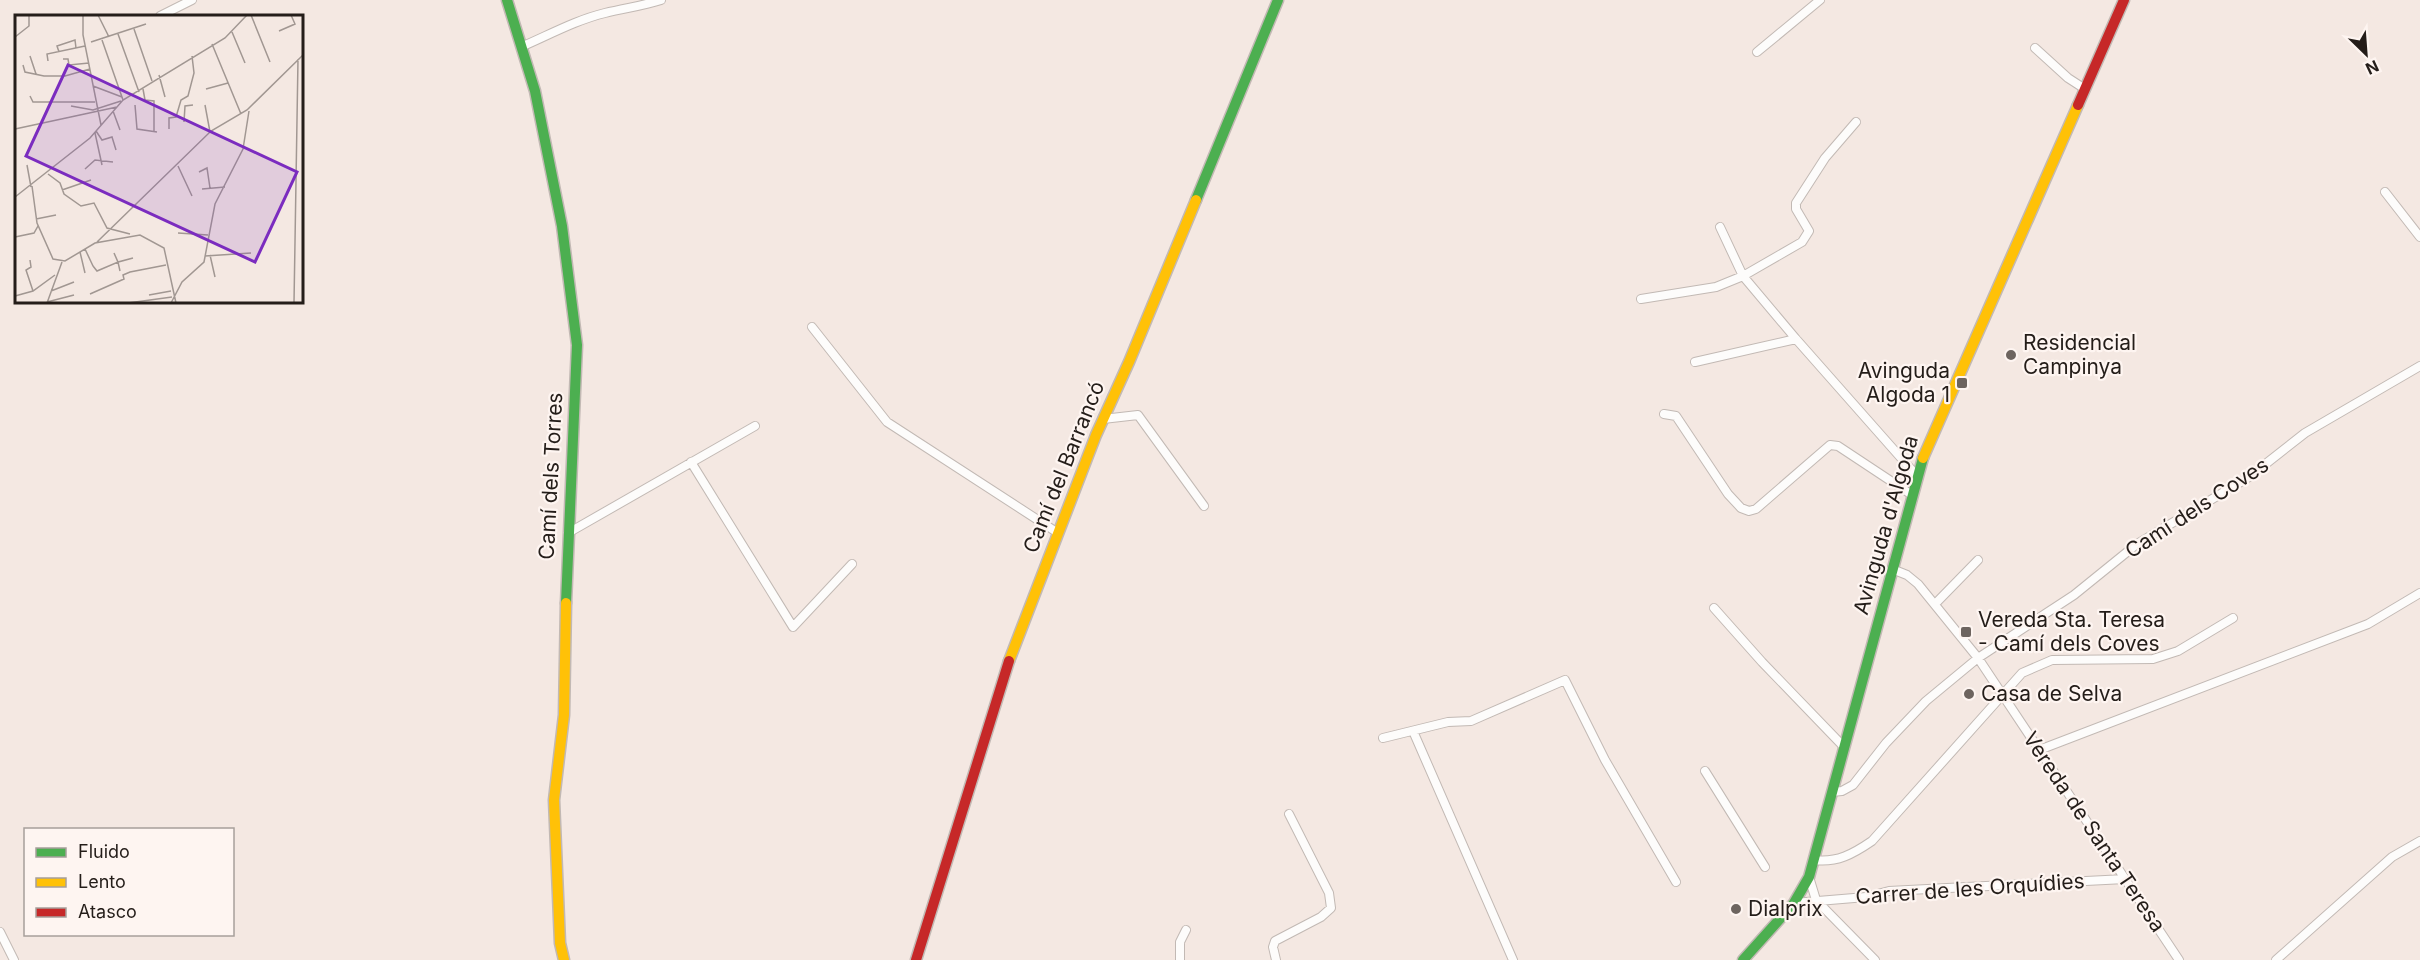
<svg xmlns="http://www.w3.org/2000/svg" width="2420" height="960" font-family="Inter,sans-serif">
<rect width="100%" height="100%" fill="#f4e8e2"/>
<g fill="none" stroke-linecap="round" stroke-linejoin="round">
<defs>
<path id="street" d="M160 16 192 0
M521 47C549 35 576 20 605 13 624 8 643 6 661 0
M2035 48 2068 78 2085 89
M1757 52 1820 0
M2385 192 2420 237
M1720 227 1743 276 1796 339 1917 476
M1641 299 1716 287 1743 276 1802 242 1809 231 1796 209V203L1825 158 1856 122
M812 327 887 422 1058 533
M1695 362 1796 339
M1664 414 1676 416 1728 494 1741 508 1749 511 1756 509 1830 445 1838 446 1912 495
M1103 419 1138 415 1204 506
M691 462 793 627 852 564
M568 533 755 426
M1892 569 1907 575 1918 584 1978 658 2179 960
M1935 604 1978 560
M1714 608 1762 662 1844 747
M1413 731 1513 960
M1383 738 1448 722 1471 721 1565 680 1605 760 1676 882
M2039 750 2368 624 2420 593
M1705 771 1765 867
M1832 792 1842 791 1853 785 1886 743 1926 701 1978 658 2074 595 2137 544 2249 477 2305 433 2420 366
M1814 860C1837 863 1853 854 1872 841L2022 673 2052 660 2153 659 2178 651 2233 618
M1809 877 1816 900 1875 960
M1794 903 1866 897 1889 891 2125 879
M0 932 14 960
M1180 960V942L1186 930
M1276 960 1273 947 1275 941 1321 917 1331 908 1329 893 1289 814
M2276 960 2392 857 2420 841"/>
<path id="fast" d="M507 0 535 91 562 226 577 345 566 603
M1196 200 1278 0
M1743 960 1794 903 1809 877 1923 458"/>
<path id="slow" d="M1923 458 2078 105
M1009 661 1096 435 1129 362 1196 200
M564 960 560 943 554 800 564 715 566 603"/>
<path id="jam" d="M2078 105 2124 0
M916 960 1009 661"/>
</defs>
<!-- street casing -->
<use href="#street" stroke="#c2b9b4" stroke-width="10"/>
<!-- fast casing -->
<use href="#fast" stroke="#c2b9b4" stroke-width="13"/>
<!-- slow casing -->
<use href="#slow" stroke="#c2b9b4" stroke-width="13"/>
<!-- jam casing -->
<use href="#jam" stroke="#c2b9b4" stroke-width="13"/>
<!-- street -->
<use href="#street" stroke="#fdfcfb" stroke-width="8"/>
<!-- fast -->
<use href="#fast" stroke="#4caf50" stroke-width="10"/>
<!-- slow -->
<use href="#slow" stroke="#ffc107" stroke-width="10"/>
<!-- jam -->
<use href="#jam" stroke="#c62828" stroke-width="10"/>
</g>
<!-- markers -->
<g fill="#6d645f" stroke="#fef5f1" stroke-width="2">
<circle cx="2011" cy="355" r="6"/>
<rect x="1956" y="377" width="12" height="12" rx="3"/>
<rect x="1960" y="626" width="12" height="12" rx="3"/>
<circle cx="1969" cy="694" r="6"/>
<circle cx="1736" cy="909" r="6"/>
</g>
<g text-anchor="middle" stroke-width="4.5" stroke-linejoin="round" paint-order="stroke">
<!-- poi labels -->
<g font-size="21" fill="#241d19" stroke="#fef5f1" text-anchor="start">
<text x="2023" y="350">Residencial<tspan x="2023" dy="24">Campinya</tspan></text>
<text x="1950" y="378" text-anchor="end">Avinguda<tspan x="1950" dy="24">Algoda 1</tspan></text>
<text x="1978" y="627">Vereda Sta. Teresa<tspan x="1978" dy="24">- Camí dels Coves</tspan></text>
<text x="1981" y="701">Casa de Selva</text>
<text x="1748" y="916">Dialprix</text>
</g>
<!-- street labels -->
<g font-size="21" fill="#241d19" stroke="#fef5f1">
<text transform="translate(1064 467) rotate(-68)" y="7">Camí del Barrancó</text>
<text transform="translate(551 476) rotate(-87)" y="7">Camí dels Torres</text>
<text transform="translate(2197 508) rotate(-33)" y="7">Camí dels Coves</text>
<text transform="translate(1886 525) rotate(-74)" y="7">Avinguda d'Algoda</text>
<text transform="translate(2094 832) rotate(56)" y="7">Vereda de Santa Teresa</text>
<text transform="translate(1970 889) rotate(-4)" y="7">Carrer de les Orquídies</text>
</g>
</g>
<!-- overview -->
<g transform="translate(15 15)">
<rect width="288" height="288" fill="#f4e8e2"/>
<path fill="none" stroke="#a19792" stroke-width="1.5" d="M68 0V20L86 110M83 0 94 22M236 0 255 47M119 14 137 66M264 16 280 9 276 0M217 17 230 48M103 19 124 77M0 22 14 11V0M87 25 108 85M76 27 131 9M197 29 226 99M44 37 42 31 60 25 61 33M15 41 21 59M48 44H53L54 50 74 48M33 46 32 39 70 31M8 50 10 57 29 61H50L75 54M144 60 150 82M78 71 107 82M128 74 130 85 139 86V116M191 74 213 68M15 81 18 87H80M120 90 122 114 142 117M190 90 195 117M56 91 78 95 106 86M98 96 105 115M169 107 170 91 178 90M0 114 102 92M154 114V103L161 102 166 85 173 81 179 58 177 41M81 116 87 125 97 122 101 135M80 118 87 150M12 150 16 172M163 151 177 181M70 154 80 145 98 147M184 157 192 153 195 173M33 159 45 168 49 179 66 191 79 188 92 213 115 219M17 171 22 208 38 244 50 246 80 228 125 220 149 233 161 288M187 174 210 172M47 175 76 165M0 182 75 123 108 85 210 23 232 0M21 204 41 200M163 218 193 220M0 222 19 218 23 211M82 227 196 116 232 95 288 40M70 234 78 251M65 237 70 258M99 238 103 247 118 243M195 240 200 262M190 241 236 238M15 245 16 252 11 255 18 276M78 251 82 256 103 247 105 256M36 276 59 267M75 279 109 264 108 260 115 257 151 250M134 280 156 276M0 281 18 276 40 260M32 287 59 280M32 288 47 247M113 288 157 282M156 288 167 267 189 247 200 189 228 134 234 96M279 288 283 44"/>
<path fill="#7b2cbf" fill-opacity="0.15" stroke="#7b2cbf" stroke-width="3" d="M53 50 282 157 240 247 11 141Z"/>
<rect width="288" height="288" fill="none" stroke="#241d19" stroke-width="3"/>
</g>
<!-- legend -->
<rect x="24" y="828" width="210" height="108" fill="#fef5f1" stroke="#a79f9b" stroke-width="1.5"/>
<rect x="36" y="848" width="30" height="9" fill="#4caf50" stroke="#a79f9b" stroke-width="1.5"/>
<text x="78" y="858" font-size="18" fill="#241d19">Fluido</text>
<rect x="36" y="878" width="30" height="9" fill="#ffc107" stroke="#a79f9b" stroke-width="1.5"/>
<text x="78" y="888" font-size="18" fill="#241d19">Lento</text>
<rect x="36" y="908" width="30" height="9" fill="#c62828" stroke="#a79f9b" stroke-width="1.5"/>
<text x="78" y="918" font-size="18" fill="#241d19">Atasco</text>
<!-- north arrow -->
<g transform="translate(2366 54) rotate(155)" stroke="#fef5f1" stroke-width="4.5" paint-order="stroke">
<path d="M0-4.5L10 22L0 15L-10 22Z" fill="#241d19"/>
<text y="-9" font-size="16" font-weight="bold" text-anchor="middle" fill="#241d19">N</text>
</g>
</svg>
